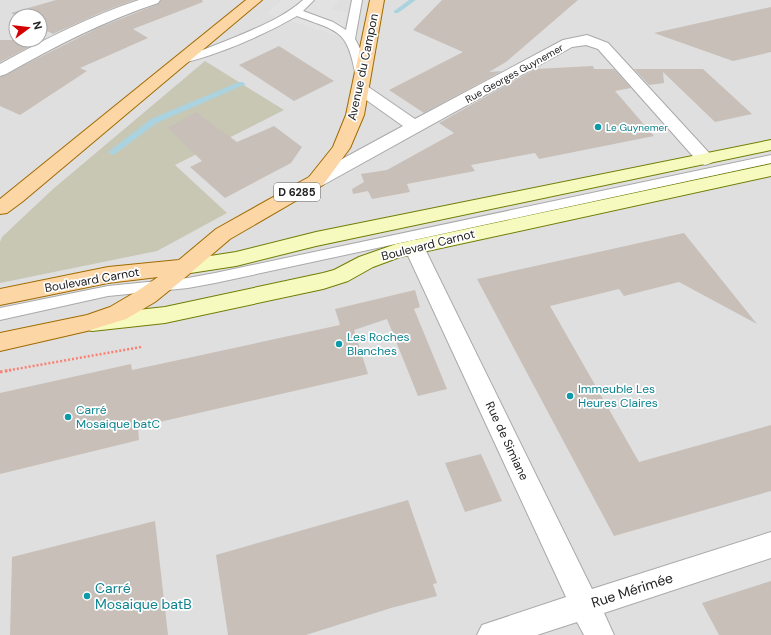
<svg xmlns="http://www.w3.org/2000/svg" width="771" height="635" font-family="'DM Sans',sans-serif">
<rect width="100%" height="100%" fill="#f2efe9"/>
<!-- residential -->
<path fill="#e0dfdf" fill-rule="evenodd" d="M0 0H771V635H0ZM16 16H40V40H16Z"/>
<!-- construction -->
<path fill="#c7c7b4" d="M205 61 284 110 175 165 227 213 157 251 0 283V242L2 237 53 189Z"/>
<!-- parking -->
<path fill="#e2e2e2" d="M282 0H339L331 9 347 13 342 37 266 14Z"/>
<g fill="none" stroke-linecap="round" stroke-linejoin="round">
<!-- stream -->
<path fill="#aad3df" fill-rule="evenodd" d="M409 0H416L398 13H394V11Z
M239 82H242L246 84 157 123 115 154 112 155 108 152 151 119Z"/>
</g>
<!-- building -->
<path fill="#c7bfb8" d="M56 0H134L102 12 53 34 40 27V16H17L11 13Z
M161 0H202L203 2 133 29 148 38 80 68 87 71 20 115 0 106V77L100 27 158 4Z
M442 0H578L506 62 489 72 502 71 424 113 389 90 463 52 413 30Z
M771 7V52L733 61 654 33Z
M0 40H42L0 62Z
M279 46 334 81 294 101 239 65Z
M593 66 594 69H614L631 88 615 91 654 136 539 159 535 153 471 165 475 171 407 184 410 192 372 199 368 191 353 194 352 189 364 182 361 174 387 170 454 133 439 123 535 69Z
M634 69H703L752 114 715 122 663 72 664 83 649 85Z
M196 112 237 142 274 126 302 147 291 163 225 198 190 167 202 161 168 128Z
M684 233 757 324 679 282 624 296 619 289 550 306 639 462 771 425V491L614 536 477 279Z
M415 290 420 307 414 309 447 389 418 396 387 319 354 330 368 374 138 427 139 440 0 474V393L131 364 132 370 340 325 335 309Z
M481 454 502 501 465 512 445 463Z
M408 500 437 583 433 584 437 596 391 608 306 635H228L216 555Z
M155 521 168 635H10L12 557Z
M771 581V635H719L702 603Z"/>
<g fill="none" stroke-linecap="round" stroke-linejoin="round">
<defs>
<path id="lane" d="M303 0H314L303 11 333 22 346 30 352 0H362L355 39 363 54 368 78 366 80 362 81 356 78C348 29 339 32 297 16 264 35 220 54 183 63L178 60 179 58C199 52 218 44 238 36 261 26 284 17 303 0Z
M771 155V163L215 283 188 288 108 296 0 320V308L108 286 188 278 215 273Z"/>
<path id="street" d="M139 0H160L158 3C104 21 55 46 6 74L0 76V64C45 39 90 16 139 0Z
M587 35 608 43 711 155 714 159 711 163 705 165 699 163 598 49 586 45 572 47 323 185 316 187 309 185 307 181 309 177 403 126 355 92 353 89 355 86 361 84 367 86 415 119 563 40Z
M414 240 421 242 424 247 592 589 771 532V558L604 613 614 635H584L577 622 537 635H477L482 625 566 597 404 247 407 242Z"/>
<path id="secondary" d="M771 140V150L316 246 236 266 184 274 177 272 174 267 177 262 184 260 236 252 316 232Z
M771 164V176L400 257 373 267 348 281 323 289 165 323 92 331 84 329 81 323 84 317 92 315 165 307 323 273 334 270 359 257 396 244Z"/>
<path id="primary" d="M246 0H262L22 202 7 213 0 214V199Z
M370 0H384L364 115 350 148 323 185 230 239 181 281 155 302 126 319 87 331 0 351V333L87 315 110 307 139 290 158 277 108 283 0 305V289L108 267 179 260 216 229 309 177 333 147 346 115Z"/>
</defs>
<!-- lane casing -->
<use href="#lane" stroke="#a9a9a9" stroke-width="2"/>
<!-- street casing -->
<use href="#street" stroke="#a9a9a9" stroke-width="2"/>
<!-- secondary casing -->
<use href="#secondary" stroke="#707d05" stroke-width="2"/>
<!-- primary casing -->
<use href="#primary" stroke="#a06b00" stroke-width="2"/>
<!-- path-far1 -->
<path stroke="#fa8072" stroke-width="2.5" stroke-dasharray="2 2" stroke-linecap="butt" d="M5 371 141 347"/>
<!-- path -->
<path stroke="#fa8072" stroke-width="3" stroke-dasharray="2.5 2.5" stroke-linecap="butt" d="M0 372 11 370"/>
<!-- lane -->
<use href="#lane" fill="#fff" fill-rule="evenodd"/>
<!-- street -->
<use href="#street" fill="#fff" fill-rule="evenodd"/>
<!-- secondary -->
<use href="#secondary" fill="#f7fabf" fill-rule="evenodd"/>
<!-- primary -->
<use href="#primary" fill="#fcd6a4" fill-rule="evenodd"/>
</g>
<!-- markers -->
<g fill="#0f9aa8" stroke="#fff" stroke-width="1.5">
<circle cx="598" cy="127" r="4"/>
<circle cx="339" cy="344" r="4"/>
<circle cx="570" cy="396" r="4"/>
<circle cx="68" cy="417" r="4"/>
<circle cx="87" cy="596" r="4"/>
</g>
<g text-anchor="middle" stroke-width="3.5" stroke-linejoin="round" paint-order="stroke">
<!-- far-street labels -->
<g font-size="10" fill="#222" stroke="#fff">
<text transform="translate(514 73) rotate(-29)" y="4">Rue Georges Guynemer</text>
</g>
<!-- far-culture labels -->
<g font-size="10" fill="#0d838f" stroke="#fff" text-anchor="start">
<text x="606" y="131">Le Guynemer</text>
</g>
<!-- shield labels -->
<rect fill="#fff" stroke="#646464" stroke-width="1" x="274" y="183" width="46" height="18" rx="3"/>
<g font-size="11" font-weight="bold" fill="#222">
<text x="297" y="196">D 6285</text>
</g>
<!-- street labels -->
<g font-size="12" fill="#222" stroke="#fff">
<text transform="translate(363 67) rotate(-78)" y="4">Avenue du Campon</text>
<text transform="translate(428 245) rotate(-14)" y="4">Boulevard Carnot</text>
<text transform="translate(92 280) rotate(-10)" y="4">Boulevard Carnot</text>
<text transform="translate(507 441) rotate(65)" y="4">Rue de Simiane</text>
</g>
<!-- culture labels -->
<g font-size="12" fill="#0d838f" stroke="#fff" text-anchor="start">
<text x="347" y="341">Les Roches<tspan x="347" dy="14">Blanches</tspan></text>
<text x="578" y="393">Immeuble Les<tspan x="578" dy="14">Heures Claires</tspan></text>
<text x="76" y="414">Carré<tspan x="76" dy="14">Mosaique batC</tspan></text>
</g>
<!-- near-culture labels -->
<g font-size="14" fill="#0d838f" stroke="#fff" text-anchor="start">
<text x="95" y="593">Carré<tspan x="95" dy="16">Mosaique batB</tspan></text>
</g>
<!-- near-street labels -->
<g font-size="14" fill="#222" stroke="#fff">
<text transform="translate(632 590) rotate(-18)" y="5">Rue Mérimée</text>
</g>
</g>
<!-- north arrow -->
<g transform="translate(28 28) rotate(75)"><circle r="19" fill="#ffffff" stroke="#a7a7a7"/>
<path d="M0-3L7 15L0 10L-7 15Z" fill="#d40000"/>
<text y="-6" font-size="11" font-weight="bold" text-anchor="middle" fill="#222222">N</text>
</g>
</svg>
